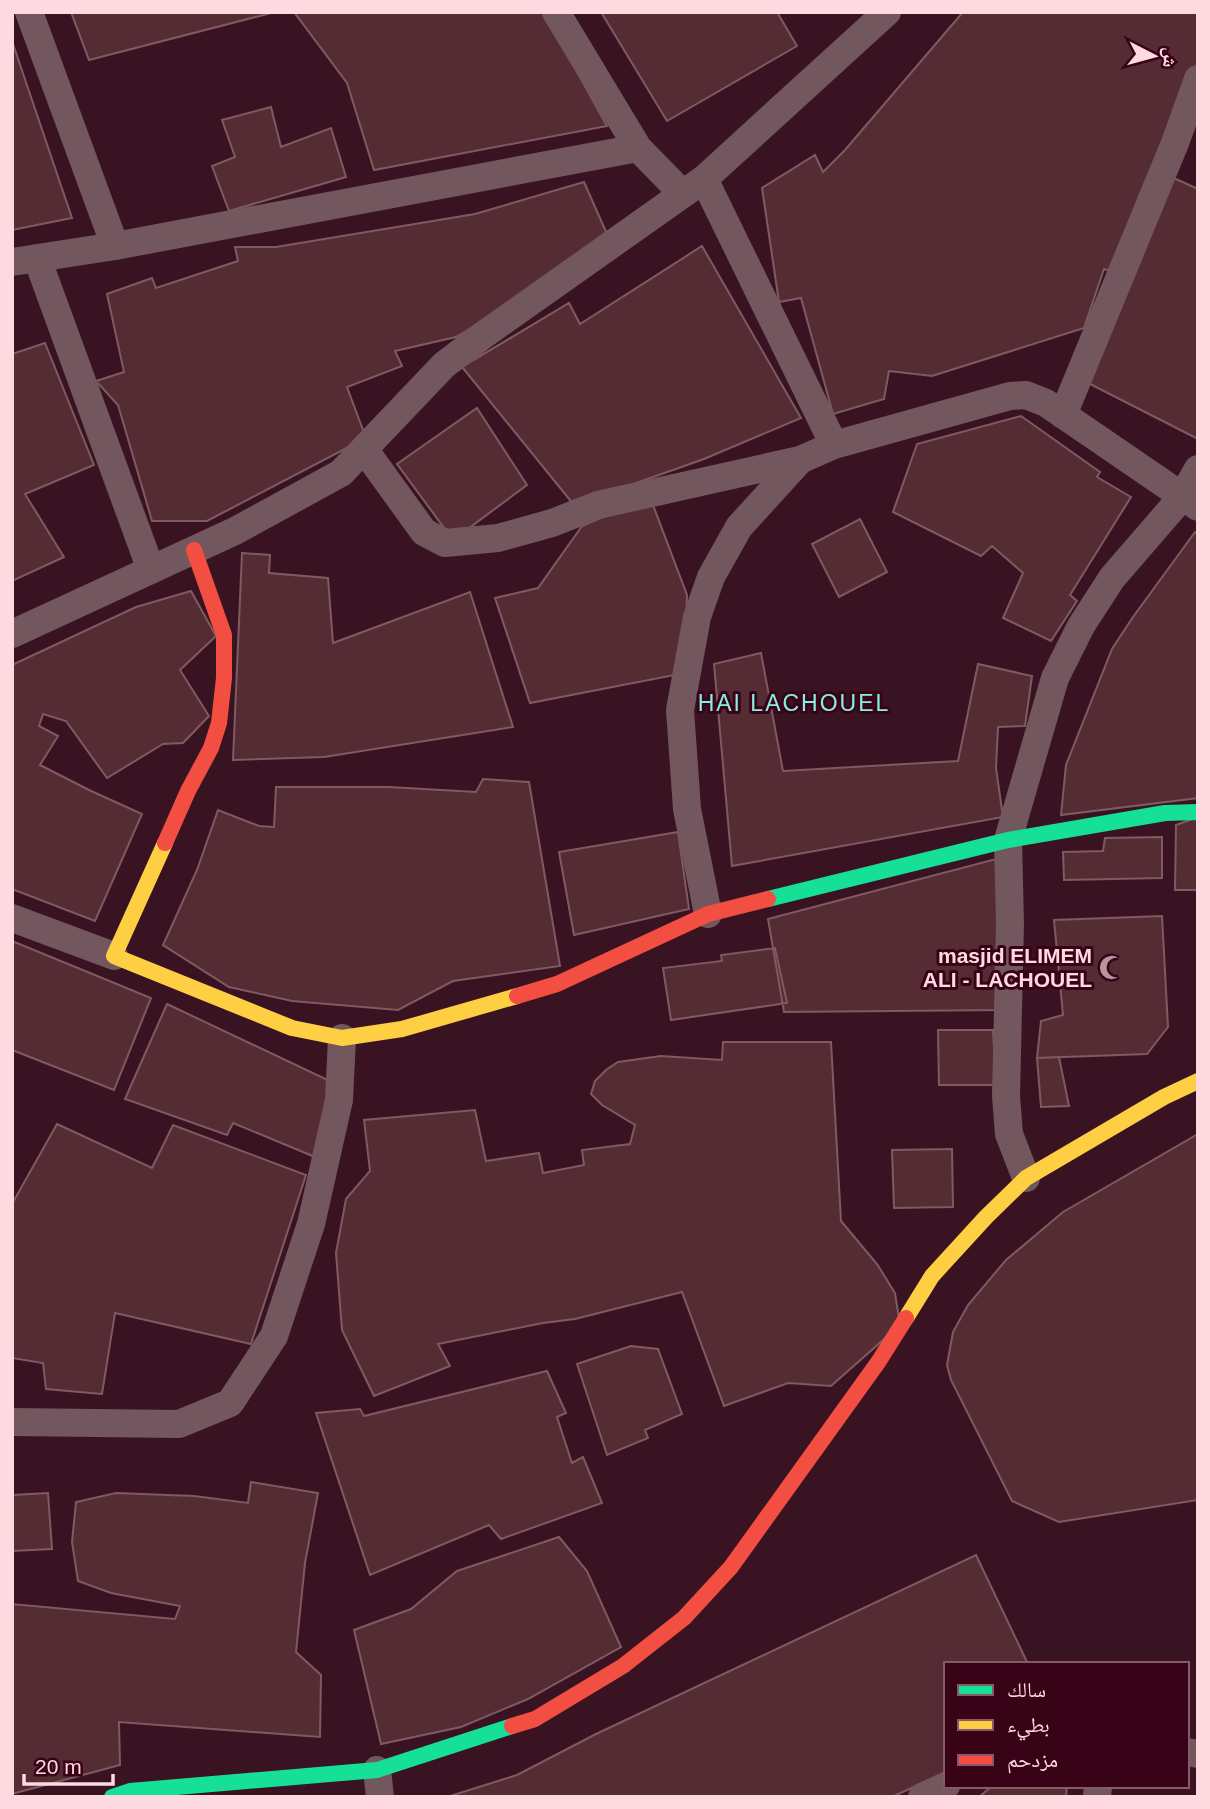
<svg xmlns="http://www.w3.org/2000/svg" width="1210" height="1809" font-family="Arial,'Noto Naskh Arabic',sans-serif">
<rect width="100%" height="100%" fill="#3a1322"/>
<!-- building -->
<path fill="#562c34" stroke="#7d5b61" stroke-width="2" d="M71 12H275L89 60Z
M294 12H544L607 126 374 170 347 83Z
M601 12H777L797 46 667 121Z
M963 12H1198V64L1118 273 1104 269 1084 328 932 376 889 371 884 399 833 414 801 298 779 302 762 188 815 155 823 172 845 150Z
M12 41 72 218 12 230Z
M271 107 281 147 331 128 346 177 229 211 212 166 235 157 222 120Z
M1167 175 1198 189V439L1090 384Z
M584 182 607 234 498 312 456 337 395 351 402 366 347 387 366 438 207 521H152L118 405 96 381 124 372 107 294 152 278 156 288 238 261 235 247H276L475 214Z
M702 246 801 418 704 459 574 505 462 367 569 303 580 324Z
M45 343 94 465 25 494 64 557 12 581V354Z
M477 408 527 485 453 540 397 464Z
M1021 416 1100 472 1097 477 1131 497 1070 595 1077 601 1051 641 1003 618 1023 573 992 546 981 556 893 512 917 444Z
M650 497 687 595 685 673 530 703 495 598 538 588 582 526Z
M860 519 887 572 839 597 812 544Z
M1195 532 1198 534V798L1061 815 1066 765 1112 649 1133 617Z
M242 553 270 555 269 573 328 578 333 643 470 592 513 727 324 757 233 760Z
M191 591 216 636 180 670 209 716 183 743 163 744 107 778 66 721 43 714 39 726 58 736 40 765 89 790 142 814 95 921 12 889V665L136 607Z
M761 653 783 771 958 761 978 664 1032 676 1025 726 998 727 996 768 1003 817 732 866 714 664Z
M483 779 529 782 560 966 453 981 398 1010 292 1001 229 987 163 945 197 870 218 810 259 826 274 827 276 787H389L476 792Z
M1198 817V890H1175L1176 825Z
M678 832 689 909 574 935 559 852Z
M1162 837V878L1064 880 1063 852 1103 851 1105 838Z
M996 859 1000 1010 784 1012 768 919Z
M1162 916 1168 1027 1147 1054 1037 1058 1041 1021 1063 1015 1054 920Z
M12 941 151 998 114 1090 12 1050Z
M775 948 787 1003 671 1020 663 968 722 961 721 955Z
M167 1004 332 1082 315 1157 233 1123 227 1135 125 1099Z
M938 1030H993L996 1085H939Z
M723 1042H831L841 1221 877 1264 895 1293 900 1325 831 1386 788 1383 724 1406 682 1292 575 1319 543 1323 438 1344 450 1366 374 1396 342 1330 336 1253 346 1199 370 1171 364 1120 475 1110 486 1161 539 1153 543 1173 584 1165 582 1150 630 1144 635 1125 602 1105 591 1094 595 1081 606 1070 618 1062 661 1056 722 1060Z
M1059 1057 1069 1106 1041 1107 1037 1058Z
M57 1124 152 1168 173 1125 306 1175 251 1344 115 1313 102 1394 46 1389 43 1363 12 1358V1204Z
M1198 1134V1500L1059 1522 1012 1501 951 1380 947 1365 953 1332 968 1305 1006 1260 1063 1212Z
M952 1149 953 1207 894 1208 892 1150Z
M631 1346 658 1349 682 1414 645 1430 648 1438 607 1455 577 1364Z
M547 1371 566 1413 557 1417 572 1463 583 1457 602 1503 501 1539 489 1525 370 1575 316 1413 360 1409 364 1416Z
M251 1482 318 1493 305 1563 296 1652 321 1675 320 1737 119 1722 120 1765 12 1794V1604L175 1619 180 1606 111 1593 78 1581 72 1542 76 1502 116 1493 194 1496 248 1503Z
M48 1493 52 1549 12 1551V1495Z
M559 1537 587 1571 621 1647 528 1699 461 1727 381 1744 354 1630 411 1609 457 1571Z
M976 1555 1028 1664H946V1772L892 1797H447L517 1775 596 1734Z
M992 1786H1067L1066 1797H979Z"/>
<g fill="none" stroke-linecap="round" stroke-linejoin="round">
<!-- street -->
<path stroke="#72575e" stroke-width="28" d="M29 12 115 246
M556 12 638 148 683 194
M704 179 834 445
M37 258 151 570
M12 262 115 246 638 148
M1063 415 1175 143 1198 79
M364 449 424 532 445 543 498 538 552 523 598 505 800 460
M12 634 235 531 341 473 444 365 482 336 704 179 887 12
M708 914 687 809 680 710 697 617 711 577 739 527 800 460 834 445 1010 396 1026 395 1046 403 1198 507
M12 918 114 956
M1026 1178 1009 1134 1006 1096 1010 924 1008 840 1055 678 1081 626 1112 578 1182 497 1198 469
M12 1422 179 1424 230 1403 274 1336 311 1224 339 1100 342 1038
M1187 1752 1198 1754
M377 1770 380 1797
M922 1797 946 1786
M1097 1797 1098 1786"/>
<!-- fast -->
<path stroke="#16e098" stroke-width="16" d="M768 899 1008 840 1165 813 1198 812
M112 1797 130 1791 377 1770 512 1726"/>
<!-- slow -->
<path stroke="#ffcf43" stroke-width="16" d="M165 843 114 956 292 1028 342 1038 402 1029 517 996
M906 1318 932 1276 986 1217 1026 1178 1164 1097 1198 1081"/>
<!-- jam -->
<path stroke="#f24e42" stroke-width="16" d="M165 843 188 791 211 748 219 723 224 678V635L194 550
M517 996 557 984 708 914 768 899
M512 1726 535 1719 623 1666 684 1618 731 1567 879 1361 906 1318"/>
</g>
<!-- icons -->
<defs>
<symbol id="mosque-bare" viewBox="-9 -9 18 18"><path d="M3.5-4.9A6 6 0 1 0 3.5 4.9A5 5 0 1 1 3.5-4.9Z" fill="#b9949e" stroke="#390317" stroke-width="2.5" paint-order="stroke"/></symbol>
</defs>
<g fill-rule="evenodd">
<use href="#mosque-bare" x="1094" y="950" width="35" height="35"/>
</g>
<g text-anchor="middle" stroke-width="6" stroke-linejoin="round" paint-order="stroke">
<!-- poi labels -->
<g font-size="21" font-weight="bold" fill="#fed9e0" stroke="#390317" text-anchor="end">
<text x="1092" y="963">masjid ELIMEM<tspan x="1092" dy="24">ALI - LACHOUEL</tspan></text>
</g>
<!-- neighbourhood labels -->
<g font-size="23" letter-spacing="2" fill="#86efe2" stroke="#390317">
<text x="794" y="711">HAI LACHOUEL</text>
</g>
</g>
<!-- border -->
<rect width="1210" height="1809" fill="none" stroke="#fed9e0" stroke-width="28"/>
<!-- legend -->
<rect x="944" y="1662" width="245" height="126" fill="#390317" stroke="#885967" stroke-width="2"/>
<rect x="958" y="1685" width="35" height="10" fill="#16e098" stroke="#885967" stroke-width="2"/>
<text x="1007" y="1697" font-size="21" fill="#fed9e0">سالك</text>
<rect x="958" y="1720" width="35" height="10" fill="#ffcf43" stroke="#885967" stroke-width="2"/>
<text x="1007" y="1732" font-size="21" fill="#fed9e0">بطيء</text>
<rect x="958" y="1755" width="35" height="10" fill="#f24e42" stroke="#885967" stroke-width="2"/>
<text x="1007" y="1767" font-size="21" fill="#fed9e0">مزدحم</text>
<!-- north arrow -->
<g transform="translate(1154 56) rotate(96)" stroke="#390317" stroke-width="5" paint-order="stroke">
<path d="M0-5L12 26L0 18L-12 26Z" fill="#fed9e0"/>
<text y="-10" font-size="19" font-weight="bold" text-anchor="middle" fill="#fed9e0">ش</text>
</g>
<!-- scale -->
<path d="M24 1774v10h89v-10" fill="none" stroke="#fed9e0" stroke-width="3.5"/>
<text x="35" y="1774" font-size="21" fill="#fed9e0" stroke="#390317" stroke-width="5" paint-order="stroke">20 m</text>
</svg>
